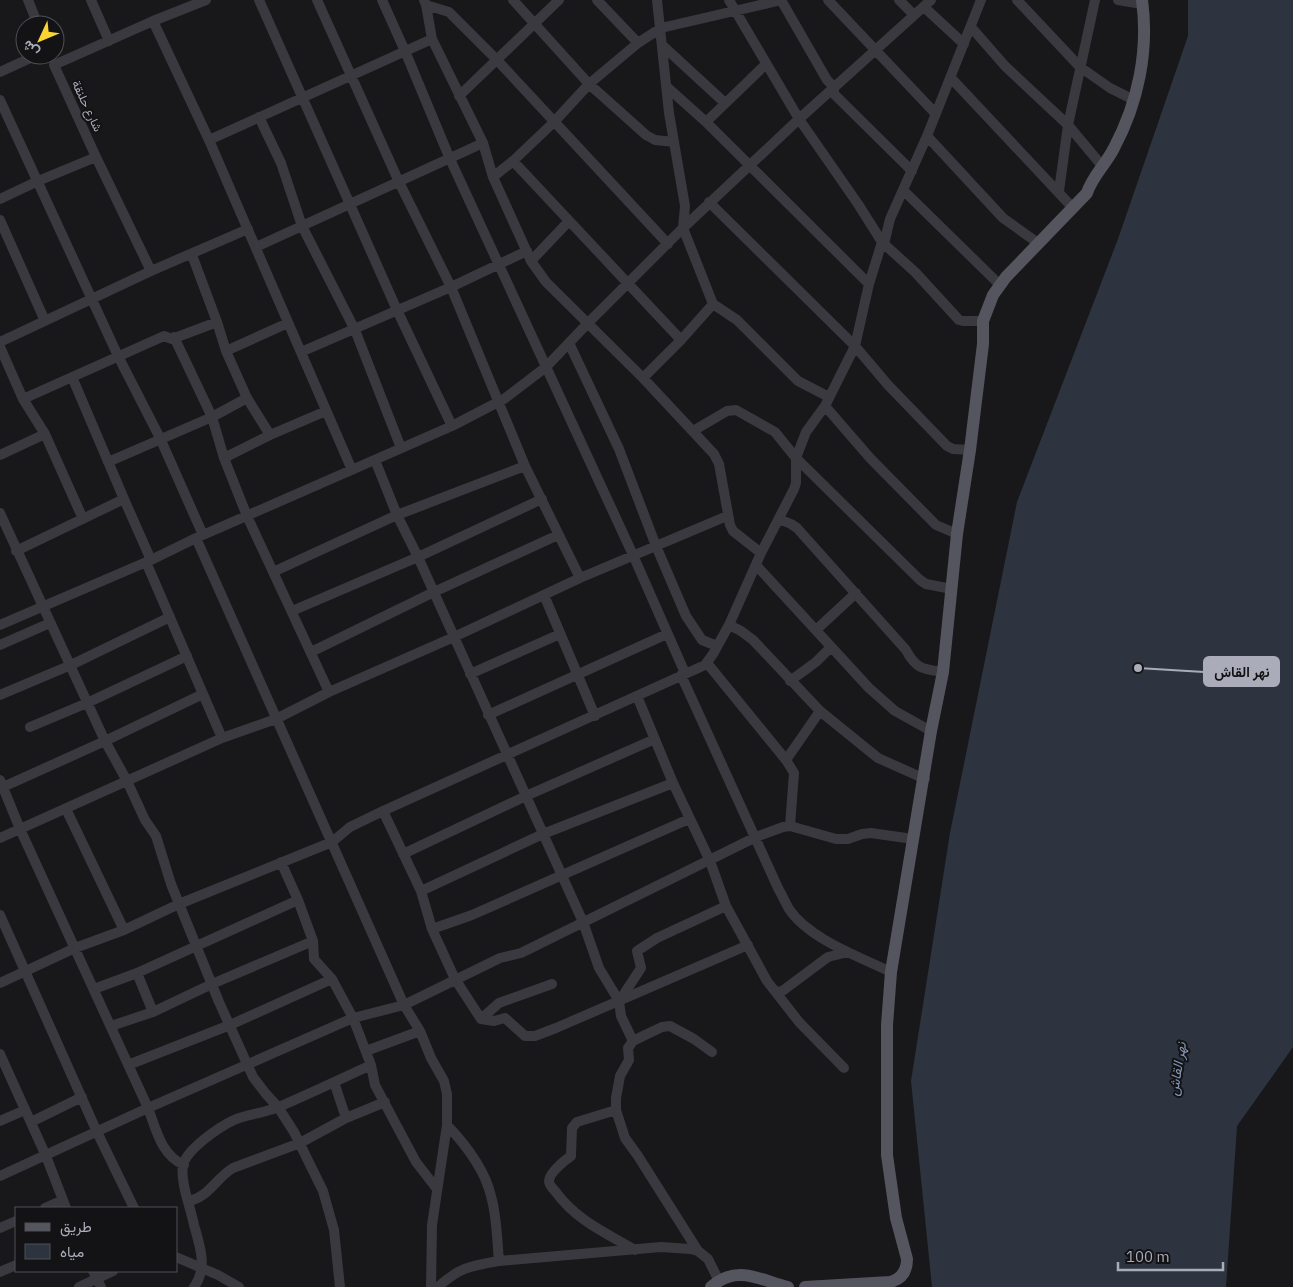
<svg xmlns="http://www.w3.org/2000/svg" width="1293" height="1287" font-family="'IBM Plex Sans',Vazirmatn,sans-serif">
<rect width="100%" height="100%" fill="#18181a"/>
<!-- water -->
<path fill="#2d343f" d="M1188 0H1293V1047L1237 1126 1226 1287H932L911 1081 950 833 1017 502 1118 239 1188 36Z"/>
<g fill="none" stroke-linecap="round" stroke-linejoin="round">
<!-- minor -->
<path stroke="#39393f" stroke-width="10" d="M28 0 38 25
M91 0 109 41
M259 0 397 310 452 426
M317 0 399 182 451 287 525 466 580 578
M382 0 405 51 450 159 633 555 685 673
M424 0 426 5 432 39 483 143 493 177 531 261 546 282 643 378 714 454 719 464 730 525 733 531 761 553
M513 0 589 84 646 135 655 140 674 142
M597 0 638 43
M729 0 799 119 858 204 882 242
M781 0 827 80 834 87V94L912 171
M828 0 935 113
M899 0 914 15
M1017 0 1080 67 1110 88 1134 100
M1118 0 1142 4
M426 5 449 12 497 60 668 244
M924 7 964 44
M153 21 209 140 352 470
M971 27 1005 66 1068 125 1103 167
M662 45 725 103
M0 72 37 55
M951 78 1073 208
M667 87 706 122 869 284
M459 96 559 0
M0 100 118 356 160 438 203 535
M259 117 281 163 302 226 355 330 401 448
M706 122 766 64
M927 136 1003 218 1038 243
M209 140 432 39
M96 157 151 271
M513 161 681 340
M493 177 513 161 554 122 589 84 638 43 661 28 782 0
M904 191 1000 285
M1059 191 1068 125 1095 0
M0 199 38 181 96 157 54 65 153 21 206 0
M709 202 855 346 888 385 947 446 953 449 970 450
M0 220 45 321
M884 244 915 272 959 320 963 321H983
M256 247 483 143
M192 255 217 322 226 351 247 398 270 435
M531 261 569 221
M713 304 737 320 798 381 829 397
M174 337 212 417 224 458 247 516 329 692
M0 342 151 271 248 229
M569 343 619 449 656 546 686 616 702 640 717 646
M0 347 23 399 45 434 83 519
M226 351 288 323
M301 352 451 287 527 251
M72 377 124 499 151 560
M643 378 681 340 713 304 683 228 799 119 931 0
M23 399 164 336 172 339 217 322
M825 406 870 458 936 525 957 534
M693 431 727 411 736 410 775 432 796 458 920 580 926 584 952 589
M0 455 45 434
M224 458 270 435 326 411
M375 460 397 515 418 557 583 922 599 968 619 1001 621 1016 633 1041
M108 462 212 417 247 398
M0 513 105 741 127 781 145 820 156 836 171 884 219 1002 253 1077 266 1094 278 1107 294 1132 323 1191 334 1230 340 1287
M779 519 791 524 797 528 906 650C916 669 923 669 943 672
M196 538 404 1005 420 1031 431 1058 444 1081 447 1094V1125L432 1225 431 1287
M16 551 124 499
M146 562 222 738
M756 565 869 688 895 711 931 731
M273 572 397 515 525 466
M544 595 595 716
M292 611 418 557 542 499
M0 625 151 560 196 538 452 426 504 399 546 367 587 324 683 228 685 206 669 113 657 0
M729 625 741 631 753 640 820 711 878 758 925 779
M816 630 856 593
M0 645 50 623
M311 652 434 592 558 535
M707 663 786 760 794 773 790 826
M470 674 560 634
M681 675 778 888C782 895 785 902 789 909 809 939 860 957 891 972
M790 681 816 662 831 647
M0 695 71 665 170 617
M637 696 673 783 710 861 726 906 767 981 799 1022 844 1068
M488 715 667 634
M30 727 87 703 187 656
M786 760 820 711
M0 780 20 829 148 1108C156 1129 161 1155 184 1165
M3 787 105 741 203 694
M66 809 124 930
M383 811 421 891 432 929 455 979 481 1019 494 1021 505 1018 525 1036H535L556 1028 748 945
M0 838 222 738 276 719 329 692 454 637 580 578 727 516
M403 854 526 796 655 739
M281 862 298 900 313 941 314 959 332 979 353 1018 371 1065 375 1085 416 1162 437 1189
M421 891 543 834 673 783
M0 915 97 1132 134 1208
M432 929 472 915 689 819
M137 973 153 1012
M0 983 75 948 124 930 179 904 332 842 350 827 383 811 705 665 713 654 729 625 761 553 794 489 796 483V458L806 432 825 406 855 346 869 284 882 242 884 244 890 219 927 136 981 0
M94 989 137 973 298 900
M776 991 781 992 828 957 848 952
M620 1000 641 968 637 951 657 938 726 906
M481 1019 499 1003 552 984
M111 1026 153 1012 212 984 313 941
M366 1051 420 1031
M0 1054 46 1156 66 1208
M128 1065 230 1025 332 979
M334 1082 346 1118
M616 1110 577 1122 572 1128 571 1156C565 1160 549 1173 549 1181 549 1185 552 1188 555 1191 576 1220 604 1232 635 1250
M0 1121 25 1110
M31 1122 82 1097
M447 1125C465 1144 485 1170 491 1196 497 1217 497 1240 499 1261
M0 1176 148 1108 353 1018 404 1005 500 958 521 953 756 837 783 827 790 826 836 839H848L862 834 871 833 913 839
M189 1201C209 1197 216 1178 233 1168L300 1143 346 1118 385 1102
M45 1208 63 1200
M0 1228 16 1221
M698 1251 638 1156 625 1138 616 1110V1098L620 1076 629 1060 628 1048 633 1041 643 1036 662 1027 670 1026 694 1039 712 1052
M176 1257 218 1275 239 1287
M93 1271 101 1287
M0 1272 16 1265
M79 1287 113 1271
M194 1287C208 1268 200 1246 194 1225 191 1209 180 1182 183 1165 187 1149 219 1127 234 1120 248 1114 266 1113 281 1106 311 1093 341 1079 371 1065
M438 1287C460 1267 471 1266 499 1261L661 1247 690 1249 698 1251 708 1259 719 1281"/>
<!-- major -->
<path stroke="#55555f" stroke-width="12" d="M711 1287C737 1264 760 1280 788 1287
M805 1287 890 1282C902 1279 907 1271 907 1259L896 1218 887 1155V1025L891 972 931 731 943 672 957 534 970 450 983 344V321L993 295 1006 277 1087 193C1092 177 1106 164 1114 148 1138 103 1149 51 1142 0"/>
</g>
<g text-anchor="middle" stroke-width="4" stroke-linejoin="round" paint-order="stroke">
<!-- street labels -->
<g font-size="12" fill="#aaacba" stroke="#131315">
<text transform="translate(87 106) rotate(65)" y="4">شارع حلنقة</text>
</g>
<!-- water labels -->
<g font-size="14" font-style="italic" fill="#8095b6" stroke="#131315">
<text transform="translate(1177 1069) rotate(-81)" y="5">نهر القاش</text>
</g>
</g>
<!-- callouts -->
<path fill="none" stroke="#aaacba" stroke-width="2" d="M1138 668L1204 672"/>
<circle fill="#aaacba" stroke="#131315" stroke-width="2" cx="1138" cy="668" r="5"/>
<rect fill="#aaacba" stroke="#aaacba" stroke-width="2" x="1204" y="657" width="75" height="29" rx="5"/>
<g font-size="14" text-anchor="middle" font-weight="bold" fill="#111">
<text x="1242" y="677">نهر القاش</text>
</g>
<!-- legend -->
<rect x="15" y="1207" width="162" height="65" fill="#131315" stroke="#4f5057"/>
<rect x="25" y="1223" width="25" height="8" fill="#55555f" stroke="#4f5057"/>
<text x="60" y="1232" font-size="15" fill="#aaacba">طريق</text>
<rect x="25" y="1244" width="25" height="15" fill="#2d343f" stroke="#4f5057"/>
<text x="60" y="1257" font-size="15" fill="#aaacba">مياه</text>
<!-- north arrow -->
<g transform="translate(40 40) rotate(226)"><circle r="24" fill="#131315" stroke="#4f5057"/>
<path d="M0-4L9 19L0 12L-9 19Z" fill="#f9d432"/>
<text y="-8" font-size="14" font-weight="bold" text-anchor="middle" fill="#aaacba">ش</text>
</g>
<!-- scale -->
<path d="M1118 1262v8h105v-8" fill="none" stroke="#aaacba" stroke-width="2.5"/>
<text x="1126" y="1262" font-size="15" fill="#aaacba" stroke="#131315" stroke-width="4" paint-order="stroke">100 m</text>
</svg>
